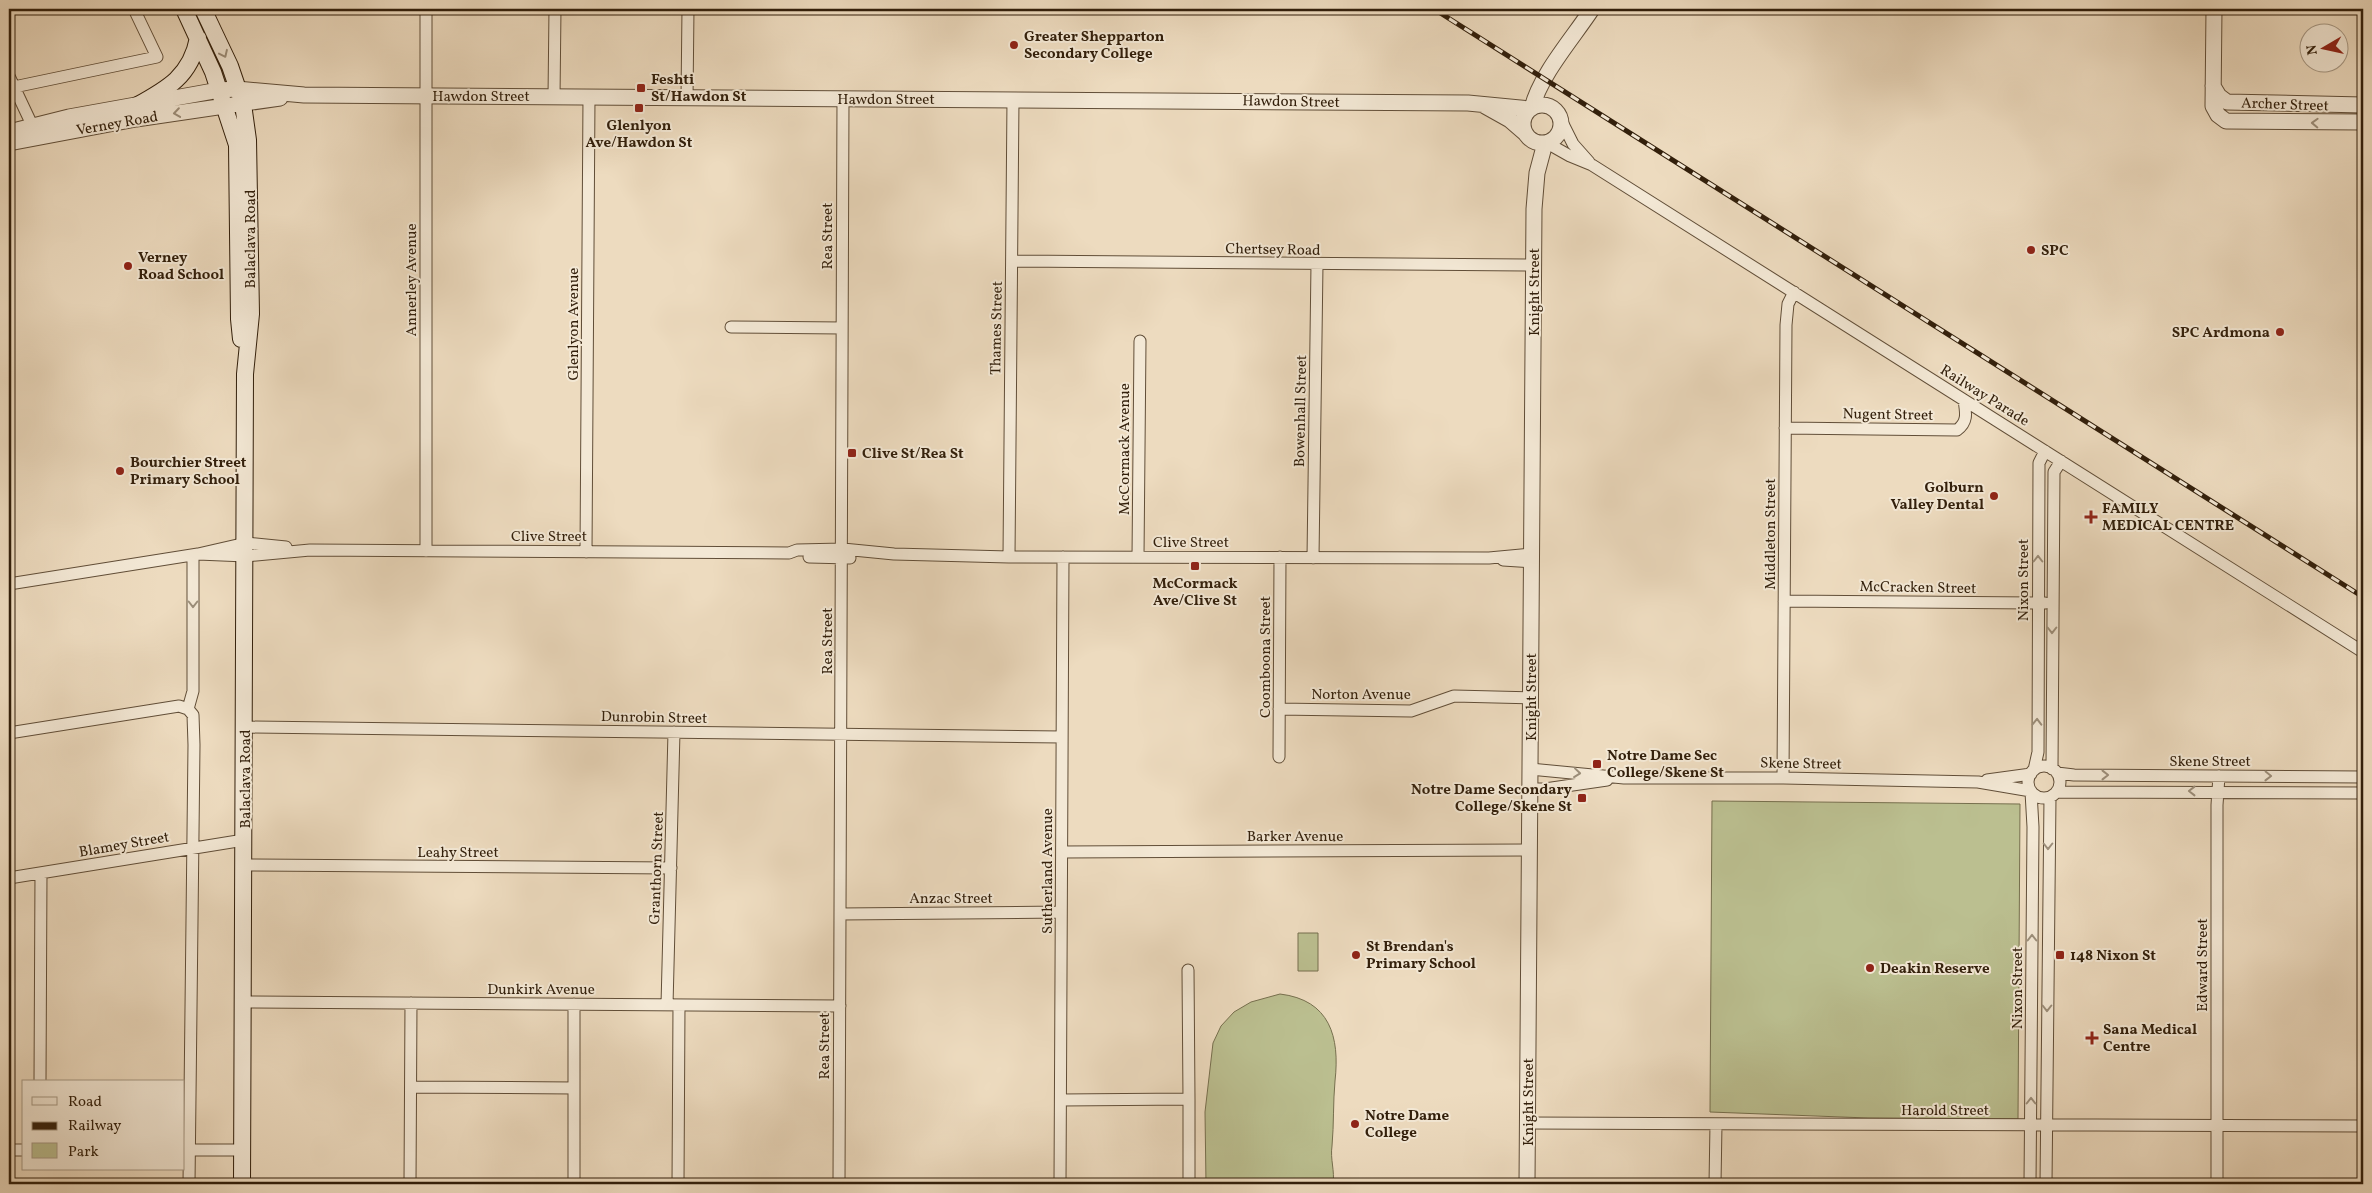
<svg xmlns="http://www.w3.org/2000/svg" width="2372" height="1193" font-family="Vollkorn,serif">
<rect width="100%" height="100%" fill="#eddbbf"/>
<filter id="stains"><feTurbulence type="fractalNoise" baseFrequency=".004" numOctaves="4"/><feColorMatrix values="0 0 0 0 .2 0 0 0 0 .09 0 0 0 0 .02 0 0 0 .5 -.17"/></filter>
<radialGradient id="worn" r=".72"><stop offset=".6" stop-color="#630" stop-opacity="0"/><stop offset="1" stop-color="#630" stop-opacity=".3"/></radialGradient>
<!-- green -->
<path fill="#bbbf90" stroke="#766f4e" d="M1712 801 2020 804 2018 1119 1868 1118 1710 1112Z
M1298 933H1318V971H1298Z
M1280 994C1330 1000 1340 1037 1335 1081 1333 1102 1334 1124 1332 1146 1330 1159 1335 1171 1333 1184H1206L1205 1112 1213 1043 1221 1026 1234 1012 1251 1002Z"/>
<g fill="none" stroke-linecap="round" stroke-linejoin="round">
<defs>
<path id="minor" d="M9 76 33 127
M14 87 157 57 134 9
M554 97 555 9
M687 98 688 9
M1559 116 1573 144 1589 162
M1547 143 1570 156 1592 165 2363 652
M1012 261 1534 265
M731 327 842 328
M1785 428 1957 430C1968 422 1966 413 1964 400
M426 551V9
M586 552 589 97
M198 554 246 556 310 550 789 553 797 550 843 549 894 554 1009 557 1489 558 1532 554
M809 557 850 558
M1009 557 1013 99
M1138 557 1140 341
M1313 558 1317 264
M1503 560 1532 562
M9 584 198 554 246 543 286 547
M1784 601 2045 603
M1279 709 1411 711 1454 696 1531 698
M245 727 1062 737
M9 733 179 706 188 709
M1279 757 1280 557
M2028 782a16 16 0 1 1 32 0a16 16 0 1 1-32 0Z
M1530 769 1624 778H1783L1978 782 2031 791
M2052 769 2054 472 2061 461
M2034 770 2038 752 2039 463 2045 451
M2057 773 2074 775 2363 777
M1783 778 1786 325 1788 304 1794 292
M1987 780 2031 774
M1530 789H1545L1607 780
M2057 792 2363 793
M1062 852 1529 850
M244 865 671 868
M9 878 244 840
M840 914 1061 912
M1188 970 1189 1099
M243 1002 840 1006
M574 1004V1184
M667 1005 674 732
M40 1082 41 873
M411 1087 574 1088
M1061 1100 1189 1099V1184
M1527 1123 2363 1126
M9 1150H24
M184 1150H242
M189 1184 194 745 193 715 188 709 193 691V555
M410 1184 411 1003
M678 1184 679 1005
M839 1184 843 99
M1060 1184 1063 557
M1715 1184 1716 1124
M2030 1184 2033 827 2031 792
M2046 1184 2050 797
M2217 1184V805L2219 776"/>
<path id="tertiary" d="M2214 9 2213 106 2218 115 2226 121 2363 122
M2213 86 2219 96 2227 102 2363 105
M1523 124a19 19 0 1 1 38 0a19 19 0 1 1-38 0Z
M1485 106 1510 120 1525 133
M1532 108C1540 75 1573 38 1592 9
M9 132 69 117 219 90 237 89 304 95 1468 103 1530 109
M9 143 136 119 280 98
M1527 1184 1534 209 1537 173 1545 143"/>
<path id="secondary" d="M184 9 213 72 237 145 239 319 241 339
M203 9 230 66 243 104 248 140 251 314 245 374 242 1184
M136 106C167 89 191 76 198 38"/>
</defs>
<!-- minor casing -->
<use href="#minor" stroke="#614e38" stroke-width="13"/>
<!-- tertiary casing -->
<use href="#tertiary" stroke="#614e38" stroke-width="17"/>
<!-- secondary casing -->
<use href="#secondary" stroke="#321f0b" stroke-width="18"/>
<!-- minor -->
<use href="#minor" stroke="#f3e8d5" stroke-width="11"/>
<!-- tertiary -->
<use href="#tertiary" stroke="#f3e8d5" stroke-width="15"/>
<!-- secondary -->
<use href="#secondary" stroke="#f3e8d5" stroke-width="16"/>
<defs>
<path id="rail" d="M1434 9 2363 597"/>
</defs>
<!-- rail casing -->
<use href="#rail" stroke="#321f0b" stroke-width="5"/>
<!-- rail -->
<use href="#rail" stroke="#f3e8d5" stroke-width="3" stroke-dasharray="9" stroke-linecap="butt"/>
</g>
<!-- one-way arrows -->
<defs><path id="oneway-chevron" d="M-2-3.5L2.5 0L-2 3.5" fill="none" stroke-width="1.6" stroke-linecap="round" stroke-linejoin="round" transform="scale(1.25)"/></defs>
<g stroke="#9c8e7a">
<use href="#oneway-chevron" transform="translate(224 54) rotate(65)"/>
<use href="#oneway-chevron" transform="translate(177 113) rotate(172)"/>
<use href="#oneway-chevron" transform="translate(2315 123) rotate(-178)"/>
<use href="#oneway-chevron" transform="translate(2038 559) rotate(-90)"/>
<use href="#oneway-chevron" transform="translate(193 604) rotate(90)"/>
<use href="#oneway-chevron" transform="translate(2052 630) rotate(90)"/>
<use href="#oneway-chevron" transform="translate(2037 722) rotate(-89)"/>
<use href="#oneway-chevron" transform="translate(1577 773) rotate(6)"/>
<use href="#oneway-chevron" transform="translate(2105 775)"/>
<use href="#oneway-chevron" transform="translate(2268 776) rotate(1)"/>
<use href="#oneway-chevron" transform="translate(2192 791) rotate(-180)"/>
<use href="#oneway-chevron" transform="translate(2048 846) rotate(90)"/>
<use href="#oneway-chevron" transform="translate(2032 938) rotate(-90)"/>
<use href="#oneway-chevron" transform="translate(2047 1008) rotate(90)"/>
<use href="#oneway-chevron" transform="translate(2031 1101) rotate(-90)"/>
</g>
<!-- markers -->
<g fill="#8f2418" stroke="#f3e8d5" stroke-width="2">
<circle cx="1014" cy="45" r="5"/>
<rect x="636" y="83" width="10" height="10" rx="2.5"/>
<rect x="634" y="103" width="10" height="10" rx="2.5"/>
<circle cx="2031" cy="250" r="5"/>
<circle cx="128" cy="266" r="5"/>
<circle cx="2280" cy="332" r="5"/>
<rect x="847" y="448" width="10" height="10" rx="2.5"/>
<circle cx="120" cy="471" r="5"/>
<circle cx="1994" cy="496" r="5"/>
<path d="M2088.5 509.5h5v5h5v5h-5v5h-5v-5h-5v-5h5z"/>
<rect x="1190" y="561" width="10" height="10" rx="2.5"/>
<rect x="1592" y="759" width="10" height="10" rx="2.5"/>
<rect x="1577" y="793" width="10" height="10" rx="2.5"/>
<circle cx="1356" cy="955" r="5"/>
<rect x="2055" y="950" width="10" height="10" rx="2.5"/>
<circle cx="1870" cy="968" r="5"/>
<path d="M2089.5 1030.5h5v5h5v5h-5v5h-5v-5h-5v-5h5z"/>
<circle cx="1355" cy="1124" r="5"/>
</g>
<g text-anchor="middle" stroke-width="4" stroke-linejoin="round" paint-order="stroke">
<!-- poi labels -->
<g font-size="15" font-weight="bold" fill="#321f0b" stroke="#f3e8d5" text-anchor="start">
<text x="1024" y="41">Greater Shepparton<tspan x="1024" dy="17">Secondary College</tspan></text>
<text x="651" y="84">Feshti<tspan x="651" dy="17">St/Hawdon St</tspan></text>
<text x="639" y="130" text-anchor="middle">Glenlyon<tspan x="639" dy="17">Ave/Hawdon St</tspan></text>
<text x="2041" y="255">SPC</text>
<text x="138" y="262">Verney<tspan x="138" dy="17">Road School</tspan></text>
<text x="2270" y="337" text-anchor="end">SPC Ardmona</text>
<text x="862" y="458">Clive St/Rea St</text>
<text x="130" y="467">Bourchier Street<tspan x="130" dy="17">Primary School</tspan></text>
<text x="1984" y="492" text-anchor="end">Golburn<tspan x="1984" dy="17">Valley Dental</tspan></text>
<text x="2102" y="513">FAMILY<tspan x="2102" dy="17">MEDICAL CENTRE</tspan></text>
<text x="1195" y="588" text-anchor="middle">McCormack<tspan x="1195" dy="17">Ave/Clive St</tspan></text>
<text x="1607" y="760">Notre Dame Sec<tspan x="1607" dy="17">College/Skene St</tspan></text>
<text x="1572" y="794" text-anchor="end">Notre Dame Secondary<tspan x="1572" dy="17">College/Skene St</tspan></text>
<text x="1366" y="951">St Brendan's<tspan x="1366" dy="17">Primary School</tspan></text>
<text x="2070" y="960">148 Nixon St</text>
<text x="1880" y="973">Deakin Reserve</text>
<text x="2103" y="1034">Sana Medical<tspan x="2103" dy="17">Centre</tspan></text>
<text x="1365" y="1120">Notre Dame<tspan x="1365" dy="17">College</tspan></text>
</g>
<!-- street labels -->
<g font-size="15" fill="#321f0b" stroke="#f3e8d5">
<text x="481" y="101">Hawdon Street</text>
<text x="886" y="104">Hawdon Street</text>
<text transform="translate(1291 101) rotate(1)" y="5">Hawdon Street</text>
<text transform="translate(2285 104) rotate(2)" y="5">Archer Street</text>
<text transform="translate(117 123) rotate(-10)" y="5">Verney Road</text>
<text transform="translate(827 236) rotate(-90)" y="5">Rea Street</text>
<text transform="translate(250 239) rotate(-90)" y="5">Balaclava Road</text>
<text transform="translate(1273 249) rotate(1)" y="5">Chertsey Road</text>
<text transform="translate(411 280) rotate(-90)" y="5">Annerley Avenue</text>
<text transform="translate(1534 292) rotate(-90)" y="5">Knight Street</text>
<text transform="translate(573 324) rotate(-90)" y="5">Glenlyon Avenue</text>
<text transform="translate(996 328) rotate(-89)" y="5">Thames Street</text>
<text transform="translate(1985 395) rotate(32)" y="5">Railway Parade</text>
<text transform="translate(1300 411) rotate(-89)" y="5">Bowenhall Street</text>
<text transform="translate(1888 414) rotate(1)" y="5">Nugent Street</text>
<text transform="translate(1124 449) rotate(-90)" y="5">McCormack Avenue</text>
<text transform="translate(1770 534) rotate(-90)" y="5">Middleton Street</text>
<text x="549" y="541">Clive Street</text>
<text x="1191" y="547">Clive Street</text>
<text transform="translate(2023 580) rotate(-90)" y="5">Nixon Street</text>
<text transform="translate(1918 587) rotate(1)" y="5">McCracken Street</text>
<text transform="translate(827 641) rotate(-90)" y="5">Rea Street</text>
<text transform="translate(1265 657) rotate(-90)" y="5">Coomboona Street</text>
<text x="1361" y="699">Norton Avenue</text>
<text transform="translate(1531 697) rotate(-90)" y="5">Knight Street</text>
<text transform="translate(654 717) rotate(1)" y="5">Dunrobin Street</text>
<text x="2210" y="766">Skene Street</text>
<text transform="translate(1801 763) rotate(1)" y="5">Skene Street</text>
<text transform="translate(245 779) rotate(-90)" y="5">Balaclava Road</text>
<text x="1295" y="841">Barker Avenue</text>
<text transform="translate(124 844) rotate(-10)" y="5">Blamey Street</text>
<text x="458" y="857">Leahy Street</text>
<text transform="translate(656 868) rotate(-88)" y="5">Granthorn Street</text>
<text transform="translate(1047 871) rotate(-90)" y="5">Sutherland Avenue</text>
<text x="951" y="903">Anzac Street</text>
<text transform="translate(2202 965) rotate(-90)" y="5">Edward Street</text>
<text transform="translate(2017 988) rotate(-90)" y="5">Nixon Street</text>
<text x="541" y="994">Dunkirk Avenue</text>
<text transform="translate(824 1046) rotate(-90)" y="5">Rea Street</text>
<text transform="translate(1528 1102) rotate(-90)" y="5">Knight Street</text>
<text x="1945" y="1115">Harold Street</text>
</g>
</g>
<!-- margin -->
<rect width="2372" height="1193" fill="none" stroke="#eddbbf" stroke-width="30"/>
<rect x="10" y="10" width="2352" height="1173" fill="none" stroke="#321f0b" stroke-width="2.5"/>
<rect x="15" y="15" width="2342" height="1163" fill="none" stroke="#321f0b"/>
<!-- legend -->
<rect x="22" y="1080" width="162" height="90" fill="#f3e8d5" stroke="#a69884"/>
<rect x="32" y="1097" width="25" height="8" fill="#f3e8d5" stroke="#a69884"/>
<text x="68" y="1106" font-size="15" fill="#321f0b">Road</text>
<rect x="32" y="1122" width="25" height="8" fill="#321f0b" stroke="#a69884"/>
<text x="68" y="1130" font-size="15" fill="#321f0b">Railway</text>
<rect x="32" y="1143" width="25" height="15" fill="#bbbf90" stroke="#a69884"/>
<text x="68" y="1156" font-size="15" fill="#321f0b">Park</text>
<!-- north arrow -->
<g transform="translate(2324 48) rotate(261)"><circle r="24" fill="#f3e8d5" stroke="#a69884"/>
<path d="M0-4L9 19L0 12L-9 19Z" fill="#8f2418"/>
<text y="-8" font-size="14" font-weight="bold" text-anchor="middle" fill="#321f0b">N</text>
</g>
<rect width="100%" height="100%" filter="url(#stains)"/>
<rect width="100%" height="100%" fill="url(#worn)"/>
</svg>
